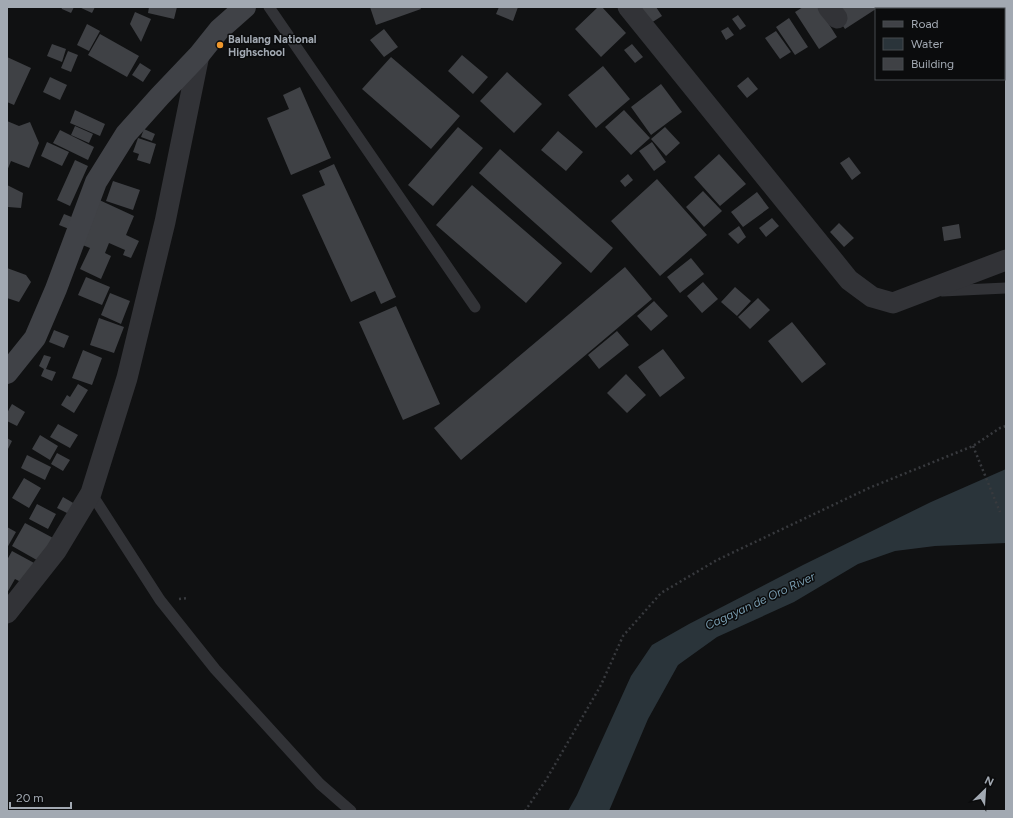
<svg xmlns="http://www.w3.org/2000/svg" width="1013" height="818" font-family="Figtree,sans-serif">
<rect width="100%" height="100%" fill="#101112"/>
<!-- water -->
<path fill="#2a343a" d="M1006 469V543L935 546 895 551 858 564 794 602 717 637 678 665 648 719 609 811H568L577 795 631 676 652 645 689 624 803 565 931 502Z"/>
<!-- building -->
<path fill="#3f4145" d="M61 7H74L71 13 62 9Z
M79 7H95L92 13Z
M149 7H177L174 19 148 13Z
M370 7H420L421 9 376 25Z
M499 7H518L513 21 496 14Z
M598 7H602L626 33 601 57 575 29Z
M641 7H656L662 16 651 23Z
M803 7H818L837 37 819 49 795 12Z
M830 7H879L845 29Z
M135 12 151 19 141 42 130 24Z
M738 15 746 26 740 30 732 19Z
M789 18 808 47 795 55 776 27Z
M87 24 100 31 89 51 77 45Z
M728 27 734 35 726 40 721 31Z
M384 29 398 47 384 57 370 40Z
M776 31 791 52 780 59 765 38Z
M100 34 139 56 127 77 88 55Z
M52 44 66 49 62 62 47 56Z
M632 44 643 57 635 63 624 50Z
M68 51 78 55 71 72 61 68Z
M462 55 488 77 473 94 448 71Z
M7 57 31 68 14 105 7 102Z
M391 57 460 116 431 149 362 89Z
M140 63 151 70 143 82 132 75Z
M603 66 630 99 596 128 568 95Z
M507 72 542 104 514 133 480 101Z
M50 77 67 85 60 100 43 92Z
M748 77 758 89 747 98 737 86Z
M661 84 682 112 651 135 631 107Z
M300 87 331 158 291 175 267 118 289 109 283 95Z
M75 110 105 124 100 136 70 123Z
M624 110 650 138 631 155 605 127Z
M7 121 19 126 30 122 39 143 29 168 11 161 7 171Z
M75 126 93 134 89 143 71 135Z
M458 127 483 148 433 206 408 185Z
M665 127 680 143 666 156 651 139Z
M144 129 155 134 152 141 141 137Z
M60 130 94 147 88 160 53 143Z
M558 131 583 152 566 171 541 150Z
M138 138 156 144 150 164 137 160 139 154 133 152Z
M47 142 69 152 62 166 41 156Z
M652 142 666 162 654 171 639 151Z
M500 149 613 248 591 273 479 173Z
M719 154 746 184 720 206 694 177Z
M849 157 861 173 852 180 840 163Z
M75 160 88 166 70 206 57 200Z
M334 164 396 297 381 304 375 291 351 302 302 195 325 185 319 171Z
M628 174 633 180 625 187 620 181Z
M657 179 707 235 660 276 611 221Z
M113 181 140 190 133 210 106 201Z
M7 185 23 193 21 208 8 207 7 209Z
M472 185 562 263 526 303 436 225Z
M703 191 722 211 704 227 686 207Z
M757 192 769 208 743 227 731 212Z
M95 198 134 216 126 235 139 241 131 258 123 255 125 250 109 243 105 253 111 256 101 279 80 269 90 248 75 242Z
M64 214 74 218 69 229 59 225Z
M772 218 779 226 766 237 759 228Z
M839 223 854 238 844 247 830 232Z
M959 224 961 238 944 241 942 227Z
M739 226 746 237 738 244 728 234Z
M691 258 704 274 680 293 667 277Z
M625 267 652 299 461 460 434 428Z
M7 268 26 275 31 282 19 302 7 298Z
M86 277 110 287 102 305 78 295Z
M703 282 718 299 702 313 687 296Z
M735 287 751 301 737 316 721 302Z
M110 293 130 301 121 324 101 315Z
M758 298 770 310 750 329 738 317Z
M654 301 668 316 651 331 637 316Z
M396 306 440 404 403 420 359 322Z
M99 318 124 327 114 353 90 345Z
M792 322 826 364 802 383 768 341Z
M54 330 69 336 64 348 49 342Z
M617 331 629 345 599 369 588 355Z
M663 349 685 378 660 397 638 367Z
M83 350 102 358 92 385 72 378Z
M44 355 51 357 46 369 56 372 52 381 41 376 44 369 39 366Z
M626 374 646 395 627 413 607 393Z
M78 384 88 390 74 413 61 405 67 395 70 397Z
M12 404 25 412 17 426 7 421V413Z
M58 424 78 435 70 448 50 437Z
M40 435 58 446 50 460 32 449Z
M7 438 12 441 7 451Z
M57 453 70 460 63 471 51 464Z
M27 455 51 467 45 480 21 468Z
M24 478 41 488 29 508 12 498Z
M63 497 75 504 69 514 57 508Z
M37 504 56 514 48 529 29 519Z
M25 523 55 539 42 563 12 546Z
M7 527 16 532 7 548Z
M12 551 36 564 25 584 15 579 7 593V560Z"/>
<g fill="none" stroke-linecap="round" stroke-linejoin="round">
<!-- path -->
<path stroke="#383a3e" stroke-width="2.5" stroke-dasharray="2 3" stroke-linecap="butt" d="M973 446 1000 512
M179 599 188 598
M525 811 546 780 601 685 623 636 661 593 717 560 869 488 973 446 1000 428 1006 426"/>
<!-- lane -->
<path stroke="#323337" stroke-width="11" d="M269 7 475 307
M942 291 1006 288
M91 493 160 600 215 669 320 784 351 811"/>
<!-- street -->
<path stroke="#323337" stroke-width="21" d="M628 7 849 280 872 297 893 303 1006 260
M828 7 837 18
M7 613 56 551 91 493 127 378 165 222 199 55"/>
<!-- secondary -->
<path stroke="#404247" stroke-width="22" d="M7 373 35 338 56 289 96 182 126 134 160 96 199 55 219 30 245 7"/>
</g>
<!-- markers -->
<circle fill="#ef972c" stroke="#0b0c0d" stroke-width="1.5" cx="220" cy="45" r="4"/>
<g text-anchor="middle" stroke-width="3" stroke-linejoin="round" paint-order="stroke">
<!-- poi labels -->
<g font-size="11" font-weight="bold" fill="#a2a9b2" stroke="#0b0c0d" text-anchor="start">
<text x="228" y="43">Balulang National<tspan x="228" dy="13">Highschool</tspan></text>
</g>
<!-- water labels -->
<g font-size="12" font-style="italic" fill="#789bae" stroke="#0b0c0d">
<text transform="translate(760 601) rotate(-25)" y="4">Cagayan de Oro River</text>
</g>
</g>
<!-- border -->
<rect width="1013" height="818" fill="none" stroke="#a2a9b2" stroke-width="16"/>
<!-- legend -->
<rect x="875" y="8" width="130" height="72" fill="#0b0c0d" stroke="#474b4f"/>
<rect x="883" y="21" width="20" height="6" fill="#404247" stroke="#474b4f"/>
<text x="911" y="28" font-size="12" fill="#a2a9b2">Road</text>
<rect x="883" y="38" width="20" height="12" fill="#2a343a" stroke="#474b4f"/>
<text x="911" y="48" font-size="12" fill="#a2a9b2">Water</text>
<rect x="883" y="58" width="20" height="12" fill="#3f4145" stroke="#474b4f"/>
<text x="911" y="68" font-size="12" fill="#a2a9b2">Building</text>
<!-- north arrow -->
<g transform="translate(985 790) rotate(25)" stroke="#0b0c0d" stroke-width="3" paint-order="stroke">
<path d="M0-3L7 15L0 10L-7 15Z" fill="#a2a9b2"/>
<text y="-6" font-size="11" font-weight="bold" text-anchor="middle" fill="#a2a9b2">N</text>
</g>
<!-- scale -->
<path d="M10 802v6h61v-6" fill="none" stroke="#a2a9b2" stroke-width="2"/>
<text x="16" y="802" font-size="12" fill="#a2a9b2" stroke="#0b0c0d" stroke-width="3" paint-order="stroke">20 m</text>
</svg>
